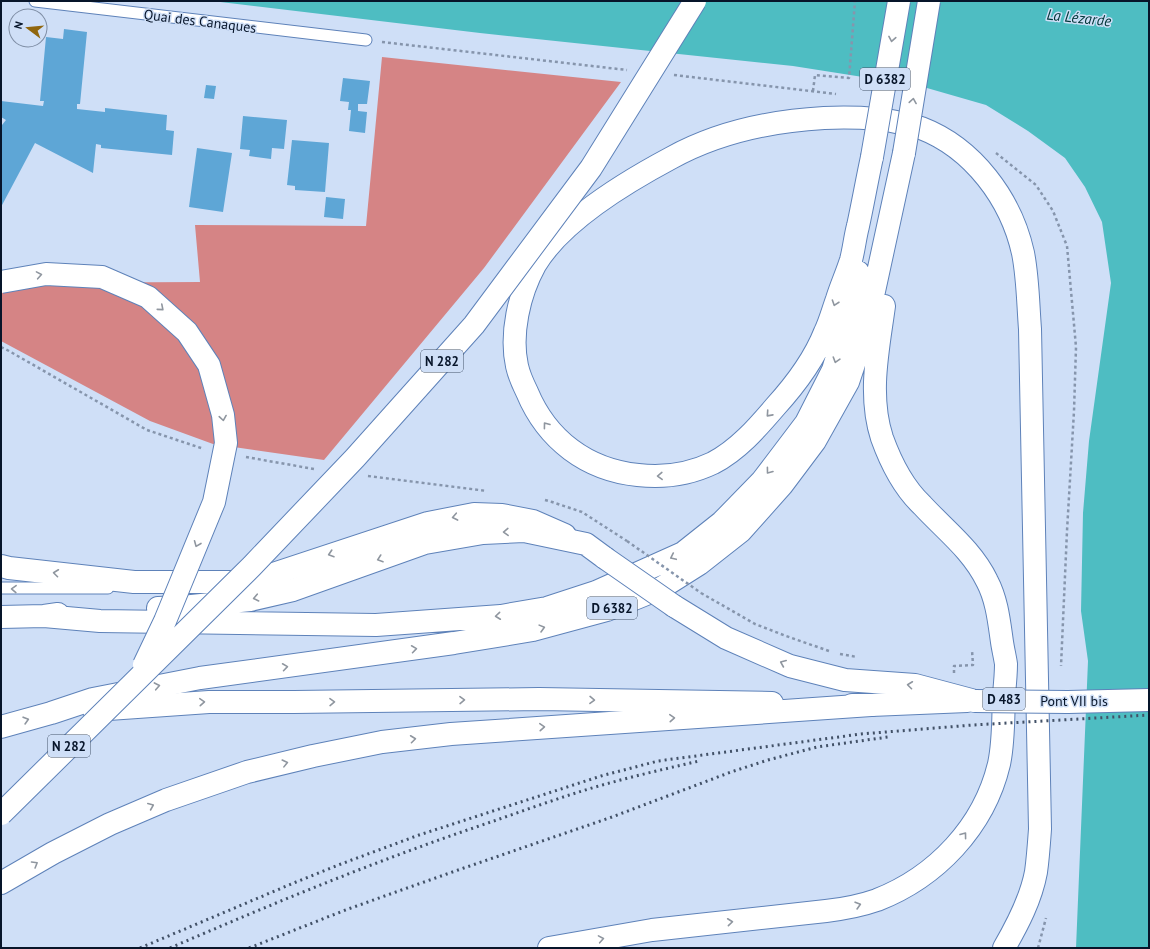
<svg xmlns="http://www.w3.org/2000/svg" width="1150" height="949" font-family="'PT Sans',sans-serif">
<rect width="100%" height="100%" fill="#cfdff7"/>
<!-- forest -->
<path fill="#d58485" d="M382 57 621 82 484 268 324 460 213 444 150 421 1 341V283L200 282 195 225 366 226Z"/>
<!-- water -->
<path fill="#4ebdc2" d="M212 1H1149V948H1076L1088 661 1081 611 1083 513 1089 441 1111 283 1102 222 1085 187 1065 158 1028 131 986 105 920 86 793 66 480 33Z"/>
<!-- building -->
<path fill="#5ea6d6" d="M64 29 87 32 80 104H77V109L105 112V108L167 115 166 130 174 131 172 155 101 148V145L96 144 93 173 35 143 1 207V125H2L6 120 1 117V101L43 106 44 101H40L46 37 63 39Z
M343 78 370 81 367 104H358V111L367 112 365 133 349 131 351 110H348L349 102 340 101Z
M206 85 216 86 214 99 204 98Z
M243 116 287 120 284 149 272 148 271 159 249 156 250 150 240 149Z
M292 140 329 143 325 192 295 190V186L287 185Z
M197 148 232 153 223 212 189 207Z
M326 197 345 199 343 219 324 217Z"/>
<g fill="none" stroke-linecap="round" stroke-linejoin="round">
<defs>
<path id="lane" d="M35 1 366 40
M1 588H108"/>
<path id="secondary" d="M852 705H871L967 701
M94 710 209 702H294L539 699 772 703"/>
<path id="primary" d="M1 566 9 568 134 582H249L428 523 474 514 502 515 533 521 565 535
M1 883 53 853 110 824 166 800 247 772 313 756 382 742 451 734 871 705"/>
<path id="highway" d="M872 157C867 180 863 203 858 226 855 237 854 249 851 260 847 273 841 286 837 299 833 310 830 322 825 332 814 360 795 385 775 407 757 428 738 450 713 463 690 474 664 478 638 475 587 470 547 440 527 392 523 384 519 375 517 366 510 334 519 294 535 265 561 221 626 182 671 158 718 132 771 121 824 118 850 117 876 117 901 123 907 125 914 126 921 128 973 148 1011 199 1023 253 1028 278 1028 304 1030 329L1040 829C1039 843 1038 858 1036 872 1031 899 1018 924 1004 948
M674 606 726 638 790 666 845 680 915 685 975 701
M158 608 182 607 250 600 293 590 425 543 483 533 524 531 586 544 605 558
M44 616 100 621 376 625 501 616 547 608 596 592 683 553 722 522 762 481 806 423 833 370 851 312 858 272
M1 617 44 616 58 614
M1 727 51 713 93 699 200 678 454 643 533 630 607 610 661 588 699 564 741 531 782 485 815 441 848 382 866 328 904 153
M549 948 652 930 826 911C843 909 860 906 877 900 936 877 984 827 999 764 1004 741 1003 717 1004 694 1005 684 1006 674 1006 664 1005 657 1003 649 1002 642 999 621 997 600 987 581 972 550 945 530 922 505 903 487 891 463 882 438 868 395 878 350 884 306"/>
</defs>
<!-- lane casing -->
<use href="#lane" stroke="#5e82b9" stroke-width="13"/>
<!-- secondary casing -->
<use href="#secondary" stroke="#5e82b9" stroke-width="24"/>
<!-- primary casing -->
<use href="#primary" stroke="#5e82b9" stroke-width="24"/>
<!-- highway casing -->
<use href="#highway" stroke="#5e82b9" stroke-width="24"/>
<!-- path -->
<path stroke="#8695ac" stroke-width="2.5" stroke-dasharray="3 3" stroke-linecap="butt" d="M382 42 627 70
M674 75 836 94
M813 91 815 75 849 78 855 1
M996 153 1036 185 1053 211 1067 246 1076 347 1074 411 1067 531 1061 666
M1 347 9 351 147 430 204 449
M246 457 314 469
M368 476 487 491
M545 500 552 502 582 512 627 541
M701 593 755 624 786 636 829 651
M840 654 857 657
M954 673V666L973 665 972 650
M1038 948 1046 918"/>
<!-- lane -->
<use href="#lane" stroke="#fff" stroke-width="11"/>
<!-- secondary -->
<use href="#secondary" stroke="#fff" stroke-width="22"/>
<!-- primary -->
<use href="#primary" stroke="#fff" stroke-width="22"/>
<!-- highway -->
<use href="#highway" stroke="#fff" stroke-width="22"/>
<!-- rail -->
<path stroke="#425167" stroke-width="3" stroke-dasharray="2 4" stroke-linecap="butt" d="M140 948 296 882 341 864 419 835 601 776 658 761 861 734 973 725 1149 715
M170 948C274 903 378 860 485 824 517 813 550 801 582 791 621 779 660 770 699 761
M249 948 348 909 461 869 612 817 731 772 768 760 817 747 888 737"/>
<defs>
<path id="secondary-bridge" d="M975 701 1068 702 1149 700"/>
<path id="primary-bridge" d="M1 282 46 274 102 277 148 297 187 332 209 365 223 415 226 443 214 502 165 621 144 665
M1 814 252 566 355 458 474 325 591 168 695 1"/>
<path id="highway-bridge" d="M904 153 929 1
M872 157 899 1
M605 558 674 606"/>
</defs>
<!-- secondary-bridge casing -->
<use href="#secondary-bridge" stroke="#5e82b9" stroke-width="24" stroke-linecap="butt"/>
<!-- primary-bridge casing -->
<use href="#primary-bridge" stroke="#5e82b9" stroke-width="24" stroke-linecap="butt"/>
<!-- highway-bridge casing -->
<use href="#highway-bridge" stroke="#5e82b9" stroke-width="24" stroke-linecap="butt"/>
<!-- path-bridge -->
<path stroke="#8695ac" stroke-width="2.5" stroke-dasharray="3 3" stroke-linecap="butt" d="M627 541 701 593"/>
<!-- secondary-bridge -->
<use href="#secondary-bridge" stroke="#fff" stroke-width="22"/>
<!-- primary-bridge -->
<use href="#primary-bridge" stroke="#fff" stroke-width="22"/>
<!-- highway-bridge -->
<use href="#highway-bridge" stroke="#fff" stroke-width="22"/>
</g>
<!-- one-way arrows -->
<defs><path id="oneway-chevron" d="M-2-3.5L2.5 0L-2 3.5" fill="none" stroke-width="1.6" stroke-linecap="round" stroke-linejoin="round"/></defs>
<g stroke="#8f969f">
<use href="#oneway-chevron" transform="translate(892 39) rotate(100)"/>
<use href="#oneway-chevron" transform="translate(913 101) rotate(-81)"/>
<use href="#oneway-chevron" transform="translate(39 275) rotate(-10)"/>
<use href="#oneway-chevron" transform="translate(835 303) rotate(109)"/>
<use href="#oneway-chevron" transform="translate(161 308) rotate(41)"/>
<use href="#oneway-chevron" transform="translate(836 360) rotate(107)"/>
<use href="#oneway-chevron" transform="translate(769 414) rotate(132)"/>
<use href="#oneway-chevron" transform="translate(223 418) rotate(81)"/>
<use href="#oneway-chevron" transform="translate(546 425) rotate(-127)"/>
<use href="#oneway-chevron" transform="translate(769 471) rotate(127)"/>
<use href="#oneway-chevron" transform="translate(660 476) rotate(178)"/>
<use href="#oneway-chevron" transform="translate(455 517) rotate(169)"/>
<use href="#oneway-chevron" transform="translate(506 532) rotate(178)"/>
<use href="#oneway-chevron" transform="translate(197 544) rotate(112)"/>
<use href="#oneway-chevron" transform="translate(331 554) rotate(162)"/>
<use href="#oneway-chevron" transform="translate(673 557) rotate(155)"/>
<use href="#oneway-chevron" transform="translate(380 559) rotate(161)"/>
<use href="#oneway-chevron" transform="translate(56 573) rotate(-173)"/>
<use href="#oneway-chevron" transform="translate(14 589) rotate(-178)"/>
<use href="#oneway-chevron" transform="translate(256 598) rotate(168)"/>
<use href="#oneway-chevron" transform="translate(498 616) rotate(174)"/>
<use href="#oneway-chevron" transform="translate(542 628) rotate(-15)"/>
<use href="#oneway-chevron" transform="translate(414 649) rotate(-8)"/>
<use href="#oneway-chevron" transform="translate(783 663) rotate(-157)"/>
<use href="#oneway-chevron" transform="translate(285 667) rotate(-8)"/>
<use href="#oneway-chevron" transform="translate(910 685) rotate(-173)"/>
<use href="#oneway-chevron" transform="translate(157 686) rotate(-11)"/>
<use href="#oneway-chevron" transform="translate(462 700) rotate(-1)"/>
<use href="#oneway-chevron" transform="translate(592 700) rotate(1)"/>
<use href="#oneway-chevron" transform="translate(202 702) rotate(-4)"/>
<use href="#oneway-chevron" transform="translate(332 702) rotate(-1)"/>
<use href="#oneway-chevron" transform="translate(672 718) rotate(-4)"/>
<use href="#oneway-chevron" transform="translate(26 720) rotate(-16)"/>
<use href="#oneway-chevron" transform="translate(542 727) rotate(-4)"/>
<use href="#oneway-chevron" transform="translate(413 739) rotate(-7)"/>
<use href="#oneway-chevron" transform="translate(285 763) rotate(-14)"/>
<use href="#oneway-chevron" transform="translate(151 806) rotate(-23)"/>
<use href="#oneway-chevron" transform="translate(964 835) rotate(-53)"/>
<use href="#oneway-chevron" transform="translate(35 864) rotate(-31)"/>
<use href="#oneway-chevron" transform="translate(858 905) rotate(-16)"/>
<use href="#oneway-chevron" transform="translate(730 922) rotate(-6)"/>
<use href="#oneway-chevron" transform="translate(601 939) rotate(-10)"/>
</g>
<g text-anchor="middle" stroke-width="3" stroke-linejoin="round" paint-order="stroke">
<!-- shield labels -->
<g fill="#cfdff7" stroke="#435268" stroke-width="1">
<rect x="860" y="68" width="50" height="22" rx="3"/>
<rect x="421" y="350" width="42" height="22" rx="3"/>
<rect x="587" y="597" width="50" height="22" rx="3"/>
<rect x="983" y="688" width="42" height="22" rx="3"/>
<rect x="48" y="735" width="42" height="22" rx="3"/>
</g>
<g font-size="13" font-weight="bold" fill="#07152a">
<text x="885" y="84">D 6382</text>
<text x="442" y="366">N 282</text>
<text x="612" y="613">D 6382</text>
<text x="1004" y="704">D 483</text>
<text x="69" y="751">N 282</text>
</g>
<!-- street labels -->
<g font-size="14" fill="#07152a" stroke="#cfdff7">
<text transform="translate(200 21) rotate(7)" y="5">Quai des Canaques</text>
<text x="1074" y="706">Pont VII bis</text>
</g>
<!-- water labels -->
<g font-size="15" font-style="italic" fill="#003638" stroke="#cfdff7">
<text transform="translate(1079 18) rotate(6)" y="5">La Lézarde</text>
</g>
</g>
<!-- border -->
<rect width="1150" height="949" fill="none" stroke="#07152a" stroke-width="4"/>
<!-- north arrow -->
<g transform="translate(28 28) rotate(286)"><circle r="19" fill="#cfdff7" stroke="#7f8ea5"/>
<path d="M0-3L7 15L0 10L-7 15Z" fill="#90660d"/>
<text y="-6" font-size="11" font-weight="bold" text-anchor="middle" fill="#07152a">N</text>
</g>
</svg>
